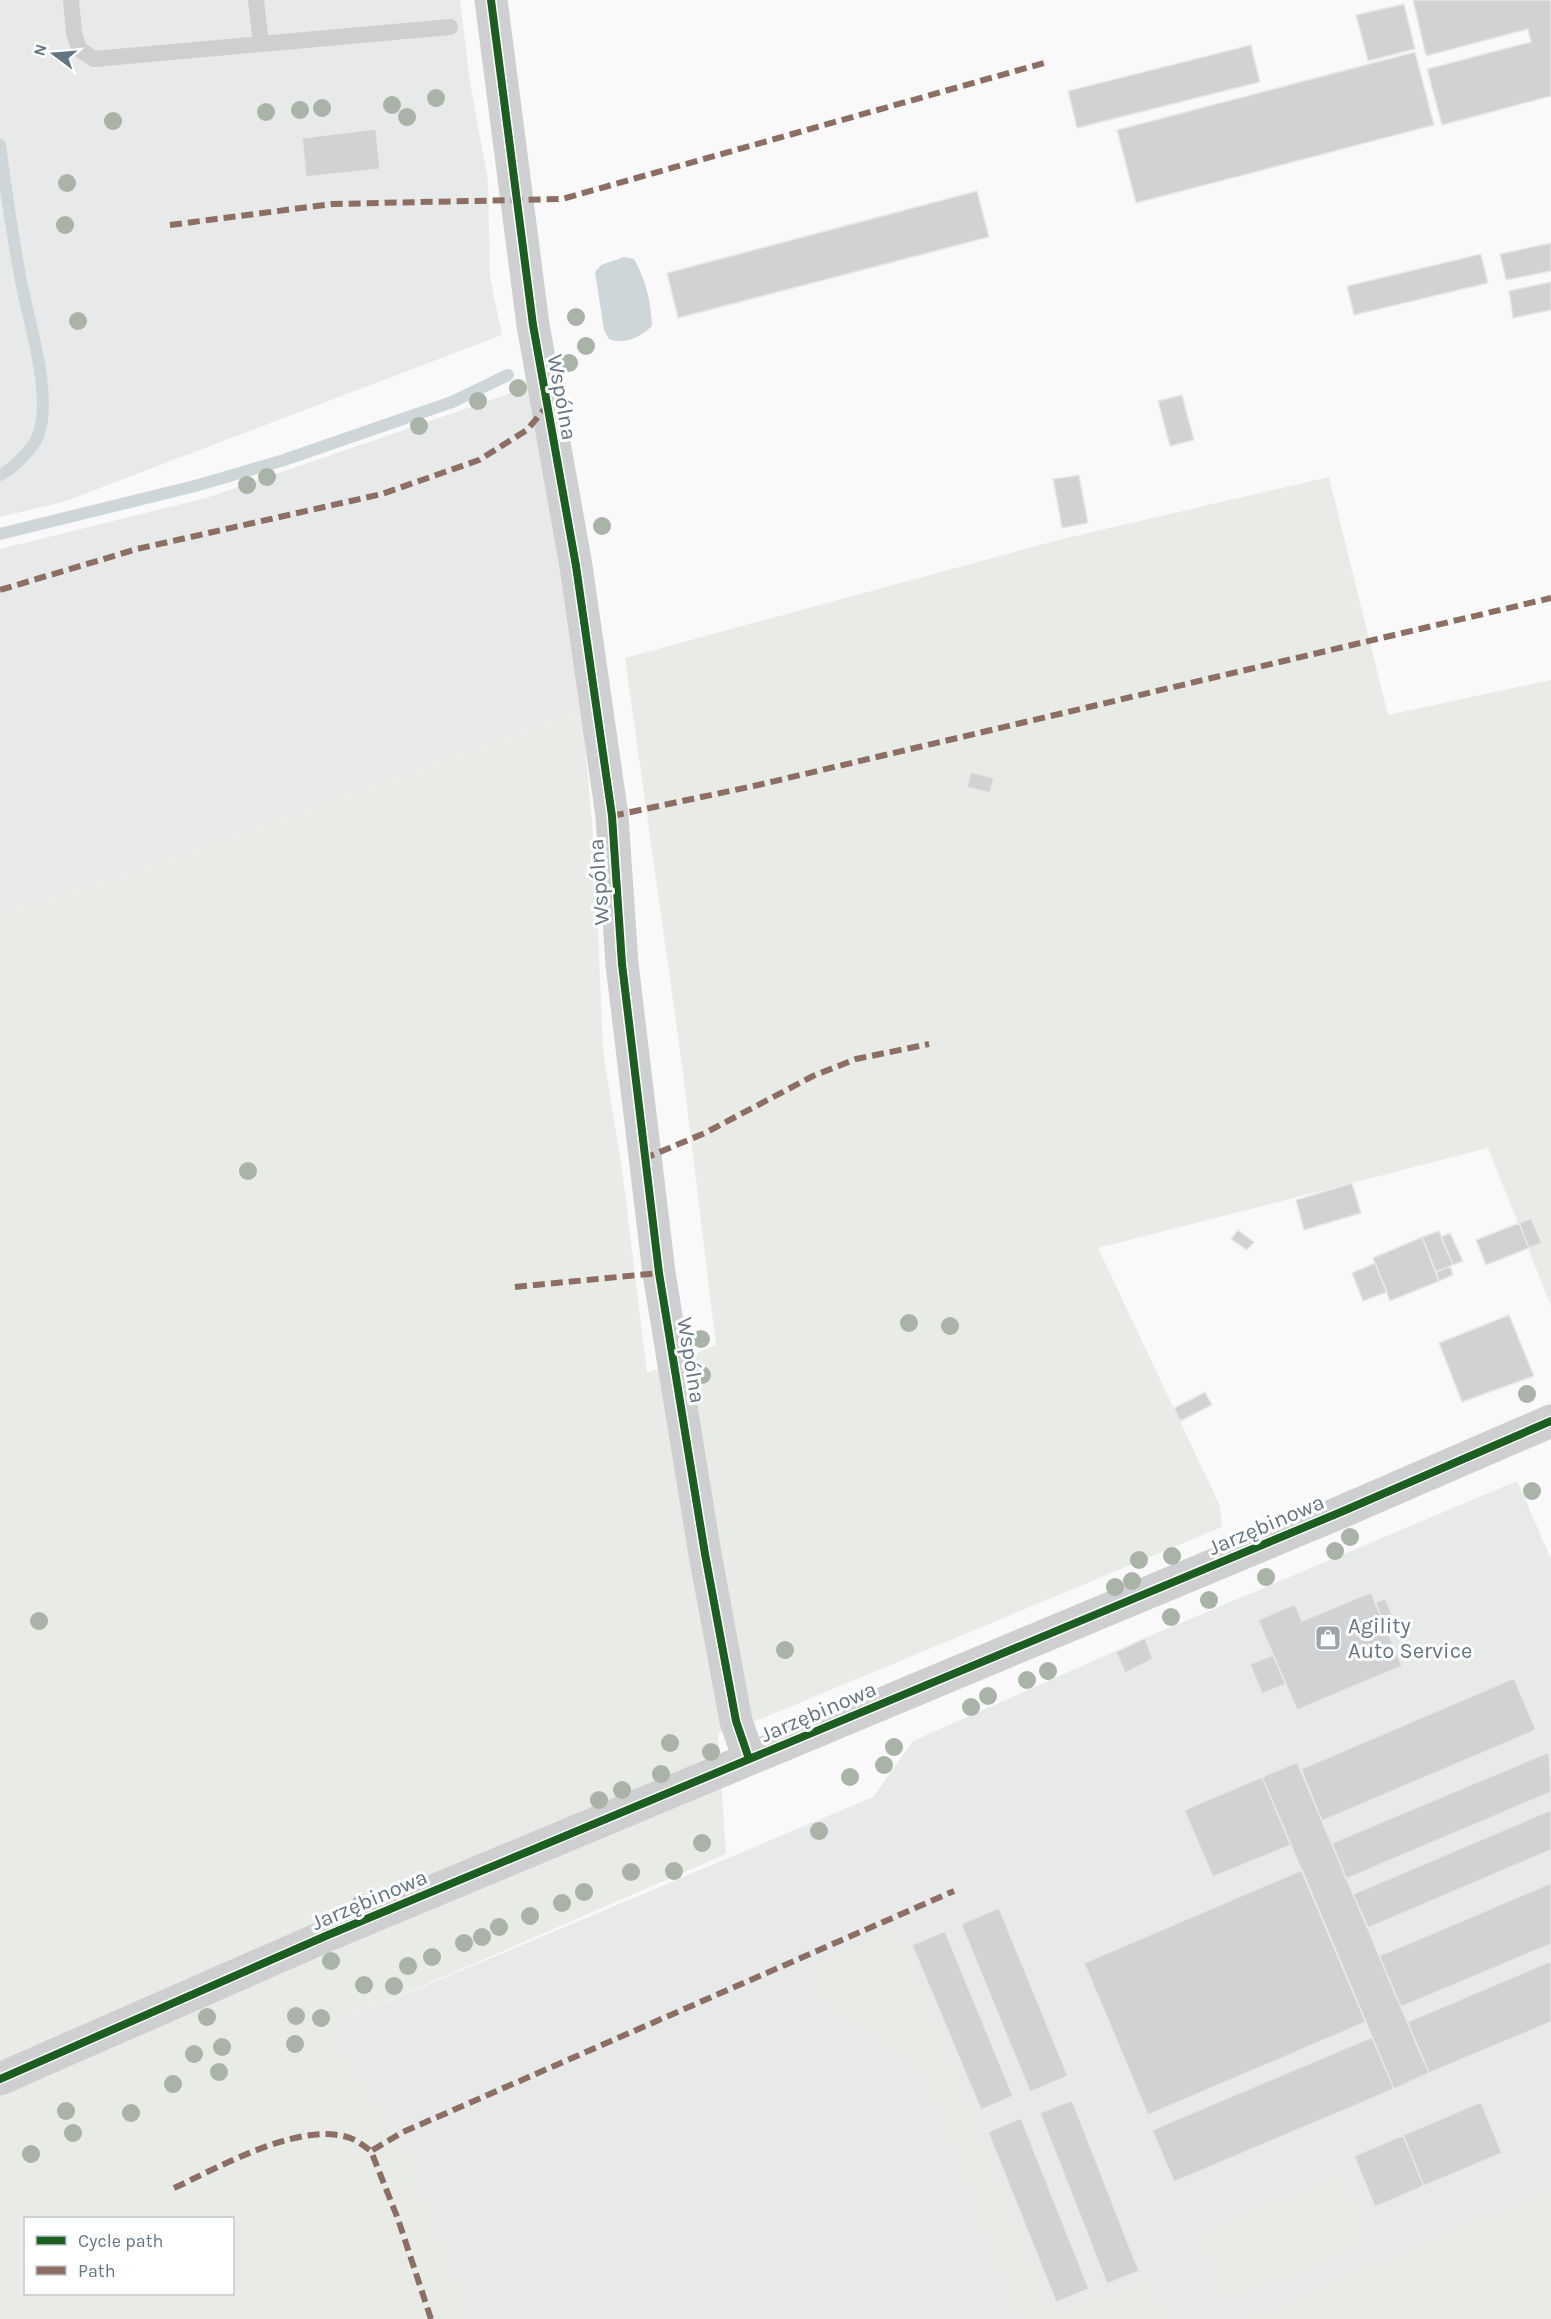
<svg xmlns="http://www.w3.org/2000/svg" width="1551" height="2319" font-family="Karla,sans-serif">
<rect width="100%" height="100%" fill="#f9f9f9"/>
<!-- built -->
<path fill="#e8e9e9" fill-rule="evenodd" d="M0 0H460L470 82 488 181 490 277 502 335 63 502 0 517Z
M538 384 582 709 118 876 0 911V549L206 498Z
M1517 1481 1551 1559V2319H0V2174L327 2027 873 1797 913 1741 1145 1638ZM26 2218H232V2294H26Z"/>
<!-- green -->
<path fill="#e8ebe6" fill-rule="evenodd" d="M1329 477 1388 715 1551 680V1306L1488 1148 1098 1248 1220 1506 1222 1527 761 1719 718 1733 726 1854 328 2027 407 2145 472 2319H0V911L118 876 582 709 595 857 603 1050 623 1177 647 1373 716 1345 682 1065 625 658 1058 540ZM26 2218H232V2294H26Z
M899 1925 1053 2311 1155 2279 1169 2319H1015L923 2073 863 2029 825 2008 809 1967Z
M1343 2172 1373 2242 1226 2305 1196 2235Z
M1551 2188V2319H1245Z"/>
<!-- water -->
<path fill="#ced6d9" d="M624 257 634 259C646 280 651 302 652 326 640 337 625 345 609 339L604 330 595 272 601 265Z"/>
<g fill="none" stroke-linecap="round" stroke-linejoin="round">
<!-- stream -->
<path stroke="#ced6d9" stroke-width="12" d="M0 145C6 192 13 239 22 286 30 326 53 397 38 436 32 450 13 469 0 475
M0 534 195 486 284 460 452 402 508 375"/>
</g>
<!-- building -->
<path fill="#d0d2d3" stroke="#e8e8e8" stroke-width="1.5" d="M1413 0H1551V96L1442 125 1427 69 1531 42 1528 29 1426 56Z
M1404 4 1415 49 1368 61 1356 15Z
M1251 45 1260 82 1077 128 1068 91Z
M1415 52 1434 125 1136 203 1117 130Z
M376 129 380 169 306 177 302 138Z
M977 191 989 237 678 318 667 273Z
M1551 243V271L1506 280 1500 254Z
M1481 254 1488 283 1354 315 1347 286Z
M1551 282V310L1513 318 1509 291Z
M1182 395 1194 440 1170 446 1158 401Z
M1079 475 1088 523 1062 528 1053 479Z
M971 772 994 778 990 793 967 787Z
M1352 1183 1361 1213 1304 1230 1296 1200Z
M1531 1218 1542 1243 1529 1248 1519 1223Z
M1519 1223 1529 1248 1486 1265 1476 1240Z
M1238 1230 1254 1242 1247 1250 1231 1239Z
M1439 1231 1453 1265 1436 1272 1422 1237Z
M1450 1233 1463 1261 1453 1265 1441 1237Z
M1422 1237 1439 1281 1390 1301 1373 1258Z
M1375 1263 1387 1292 1363 1301 1352 1273Z
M1450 1266 1453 1275 1439 1281 1436 1272Z
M1509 1315 1534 1376 1462 1402 1439 1343Z
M1205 1392 1212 1405 1180 1421 1174 1408Z
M1371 1592 1402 1666 1297 1710 1258 1620 1295 1604 1302 1621Z
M1385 1598 1392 1614 1382 1618 1375 1603Z
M1145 1638 1153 1659 1125 1673 1116 1652Z
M1273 1655 1286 1684 1262 1694 1250 1664Z
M1514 1678 1536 1730 1322 1821 1301 1769Z
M1549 1752 1551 1792 1346 1879 1332 1843Z
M1297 1762 1429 2073 1394 2089 1262 1777Z
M1262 1777 1291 1845 1213 1877 1184 1810Z
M1551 1810V1850L1368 1928 1353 1894Z
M1302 1870 1366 2022 1148 2115 1084 1963Z
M1551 1883V1944L1401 2007 1379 1956Z
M999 1908 1068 2076 1030 2092 961 1924Z
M945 1931 1013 2096 981 2110 912 1945Z
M1551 1961V2022L1429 2073 1407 2022Z
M1372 2037 1394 2089 1174 2182 1152 2130Z
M1072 2100 1139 2271 1107 2284 1040 2113Z
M1481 2102 1502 2153 1424 2186 1403 2135Z
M1021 2118 1089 2289 1056 2302 988 2132Z
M1403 2135 1424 2186 1375 2207 1354 2156Z"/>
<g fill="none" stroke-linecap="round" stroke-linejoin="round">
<!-- lane -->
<path stroke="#cecfd0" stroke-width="16" d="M71 0 74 33 79 49 94 59 450 27
M256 0 261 44"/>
<!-- street -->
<path stroke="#cecfd0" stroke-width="33" d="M491 0 533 325 576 566 612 816 622 964 659 1273 705 1554 736 1721 749 1759
M0 2079 328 1935 1341 1512 1551 1421"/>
<!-- quiet -->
<path stroke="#8d6e63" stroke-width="6" stroke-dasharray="12 6" stroke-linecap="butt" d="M170 225 332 204 562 199 1044 63
M0 590 137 549 382 494 479 460 527 430 547 406
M612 816 758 785 1551 598
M643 1159 705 1133 813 1076 856 1059 929 1044
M515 1287 659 1273
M174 2188C220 2167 306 2117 355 2140 361 2143 366 2148 371 2151
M431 2319 398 2219 371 2151 403 2132 954 1891"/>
<defs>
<path id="cycleway" d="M491 0 533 325 576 566 612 816 622 964 659 1273 705 1554 736 1721 749 1759
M0 2079 328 1935 1341 1512 1551 1421"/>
</defs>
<!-- cycleway casing -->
<use href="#cycleway" stroke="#fff" stroke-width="11"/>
<!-- cycleway -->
<use href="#cycleway" stroke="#1b5e20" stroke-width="8"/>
</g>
<!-- trees -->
<g fill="#a9b3a7">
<circle cx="436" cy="98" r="9"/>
<circle cx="392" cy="105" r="9"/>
<circle cx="322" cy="108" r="9"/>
<circle cx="300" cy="110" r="9"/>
<circle cx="266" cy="112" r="9"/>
<circle cx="407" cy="117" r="9"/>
<circle cx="113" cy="121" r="9"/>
<circle cx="67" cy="183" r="9"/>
<circle cx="65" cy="225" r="9"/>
<circle cx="576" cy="317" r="9"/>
<circle cx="78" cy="321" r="9"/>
<circle cx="586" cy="346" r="9"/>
<circle cx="569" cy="363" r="9"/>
<circle cx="518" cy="388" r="9"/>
<circle cx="478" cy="401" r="9"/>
<circle cx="419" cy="426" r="9"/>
<circle cx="267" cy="477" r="9"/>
<circle cx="247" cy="485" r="9"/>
<circle cx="602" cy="526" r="9"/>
<circle cx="248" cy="1171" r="9"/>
<circle cx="909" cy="1323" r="9"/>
<circle cx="950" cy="1326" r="9"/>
<circle cx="701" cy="1339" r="9"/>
<circle cx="702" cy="1375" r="9"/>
<circle cx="1527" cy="1394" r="9"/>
<circle cx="1532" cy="1491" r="9"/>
<circle cx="1350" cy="1537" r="9"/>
<circle cx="1335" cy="1551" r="9"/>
<circle cx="1172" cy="1556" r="9"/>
<circle cx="1139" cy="1560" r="9"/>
<circle cx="1266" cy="1577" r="9"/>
<circle cx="1132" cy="1581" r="9"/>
<circle cx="1115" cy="1587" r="9"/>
<circle cx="1209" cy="1600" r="9"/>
<circle cx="1171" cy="1617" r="9"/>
<circle cx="39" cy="1621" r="9"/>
<circle cx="785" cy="1650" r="9"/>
<circle cx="1048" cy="1671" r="9"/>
<circle cx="1027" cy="1680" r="9"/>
<circle cx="988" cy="1696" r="9"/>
<circle cx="971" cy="1707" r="9"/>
<circle cx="670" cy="1743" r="9"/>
<circle cx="894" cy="1747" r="9"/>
<circle cx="711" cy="1752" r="9"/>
<circle cx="884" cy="1765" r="9"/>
<circle cx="661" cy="1774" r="9"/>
<circle cx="850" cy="1777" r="9"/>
<circle cx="622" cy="1790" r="9"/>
<circle cx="599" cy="1800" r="9"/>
<circle cx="819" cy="1831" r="9"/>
<circle cx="702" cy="1843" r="9"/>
<circle cx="674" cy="1871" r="9"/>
<circle cx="631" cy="1872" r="9"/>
<circle cx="584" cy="1892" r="9"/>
<circle cx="361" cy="1903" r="9"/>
<circle cx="562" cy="1903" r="9"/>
<circle cx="530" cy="1916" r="9"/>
<circle cx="499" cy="1927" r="9"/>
<circle cx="482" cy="1937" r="9"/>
<circle cx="464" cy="1943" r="9"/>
<circle cx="432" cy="1957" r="9"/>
<circle cx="331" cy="1961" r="9"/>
<circle cx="408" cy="1966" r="9"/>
<circle cx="364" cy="1985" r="9"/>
<circle cx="394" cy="1986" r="9"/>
<circle cx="296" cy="2016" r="9"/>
<circle cx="207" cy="2017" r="9"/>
<circle cx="321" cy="2018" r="9"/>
<circle cx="295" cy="2044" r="9"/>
<circle cx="222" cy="2047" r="9"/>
<circle cx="194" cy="2054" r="9"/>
<circle cx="219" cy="2072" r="9"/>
<circle cx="173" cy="2084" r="9"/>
<circle cx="66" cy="2111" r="9"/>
<circle cx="131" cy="2113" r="9"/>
<circle cx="73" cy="2133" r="9"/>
<circle cx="31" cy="2154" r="9"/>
</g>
<!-- icons -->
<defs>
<symbol id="shop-square" viewBox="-11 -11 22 22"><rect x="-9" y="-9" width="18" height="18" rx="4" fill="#99a4ac" stroke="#fff"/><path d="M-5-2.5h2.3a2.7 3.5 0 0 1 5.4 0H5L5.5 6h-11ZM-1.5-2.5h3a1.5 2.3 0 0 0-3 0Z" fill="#fff"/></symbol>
</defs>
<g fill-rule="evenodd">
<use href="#shop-square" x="1313" y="1623" width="30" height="30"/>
</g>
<g text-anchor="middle" stroke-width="6" stroke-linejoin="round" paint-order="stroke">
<!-- street labels -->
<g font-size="22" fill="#657683" stroke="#fff">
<text transform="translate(563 397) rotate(80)" y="8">Wspólna</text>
<text transform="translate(598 882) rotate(-94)" y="8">Wspólna</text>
<text transform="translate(692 1360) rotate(81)" y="8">Wspólna</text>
<text transform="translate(1266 1524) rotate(-23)" y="8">Jarzębinowa</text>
<text transform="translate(818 1711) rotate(-23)" y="8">Jarzębinowa</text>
<text transform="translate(369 1899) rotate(-23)" y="8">Jarzębinowa</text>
</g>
<!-- poi labels -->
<g font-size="22" fill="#657683" stroke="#fff" text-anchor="start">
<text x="1348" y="1633">Agility<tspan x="1348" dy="25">Auto Service</tspan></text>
</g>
</g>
<!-- legend -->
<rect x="24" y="2217" width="210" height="78" fill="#ffffff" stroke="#c1c8cd" stroke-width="1.5"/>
<rect x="36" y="2236" width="30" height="9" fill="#1b5e20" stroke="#c1c8cd" stroke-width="1.5"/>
<text x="78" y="2247" font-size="18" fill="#657683">Cycle path</text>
<rect x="36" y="2266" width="30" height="9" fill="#8d6e63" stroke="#c1c8cd" stroke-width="1.5"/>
<text x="78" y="2277" font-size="18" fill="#657683">Path</text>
<!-- north arrow -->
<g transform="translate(54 54) rotate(286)" stroke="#ffffff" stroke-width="4.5" paint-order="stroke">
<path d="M0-4.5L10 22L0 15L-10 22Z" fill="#657683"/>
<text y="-9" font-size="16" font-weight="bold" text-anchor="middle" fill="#657683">N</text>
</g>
</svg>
